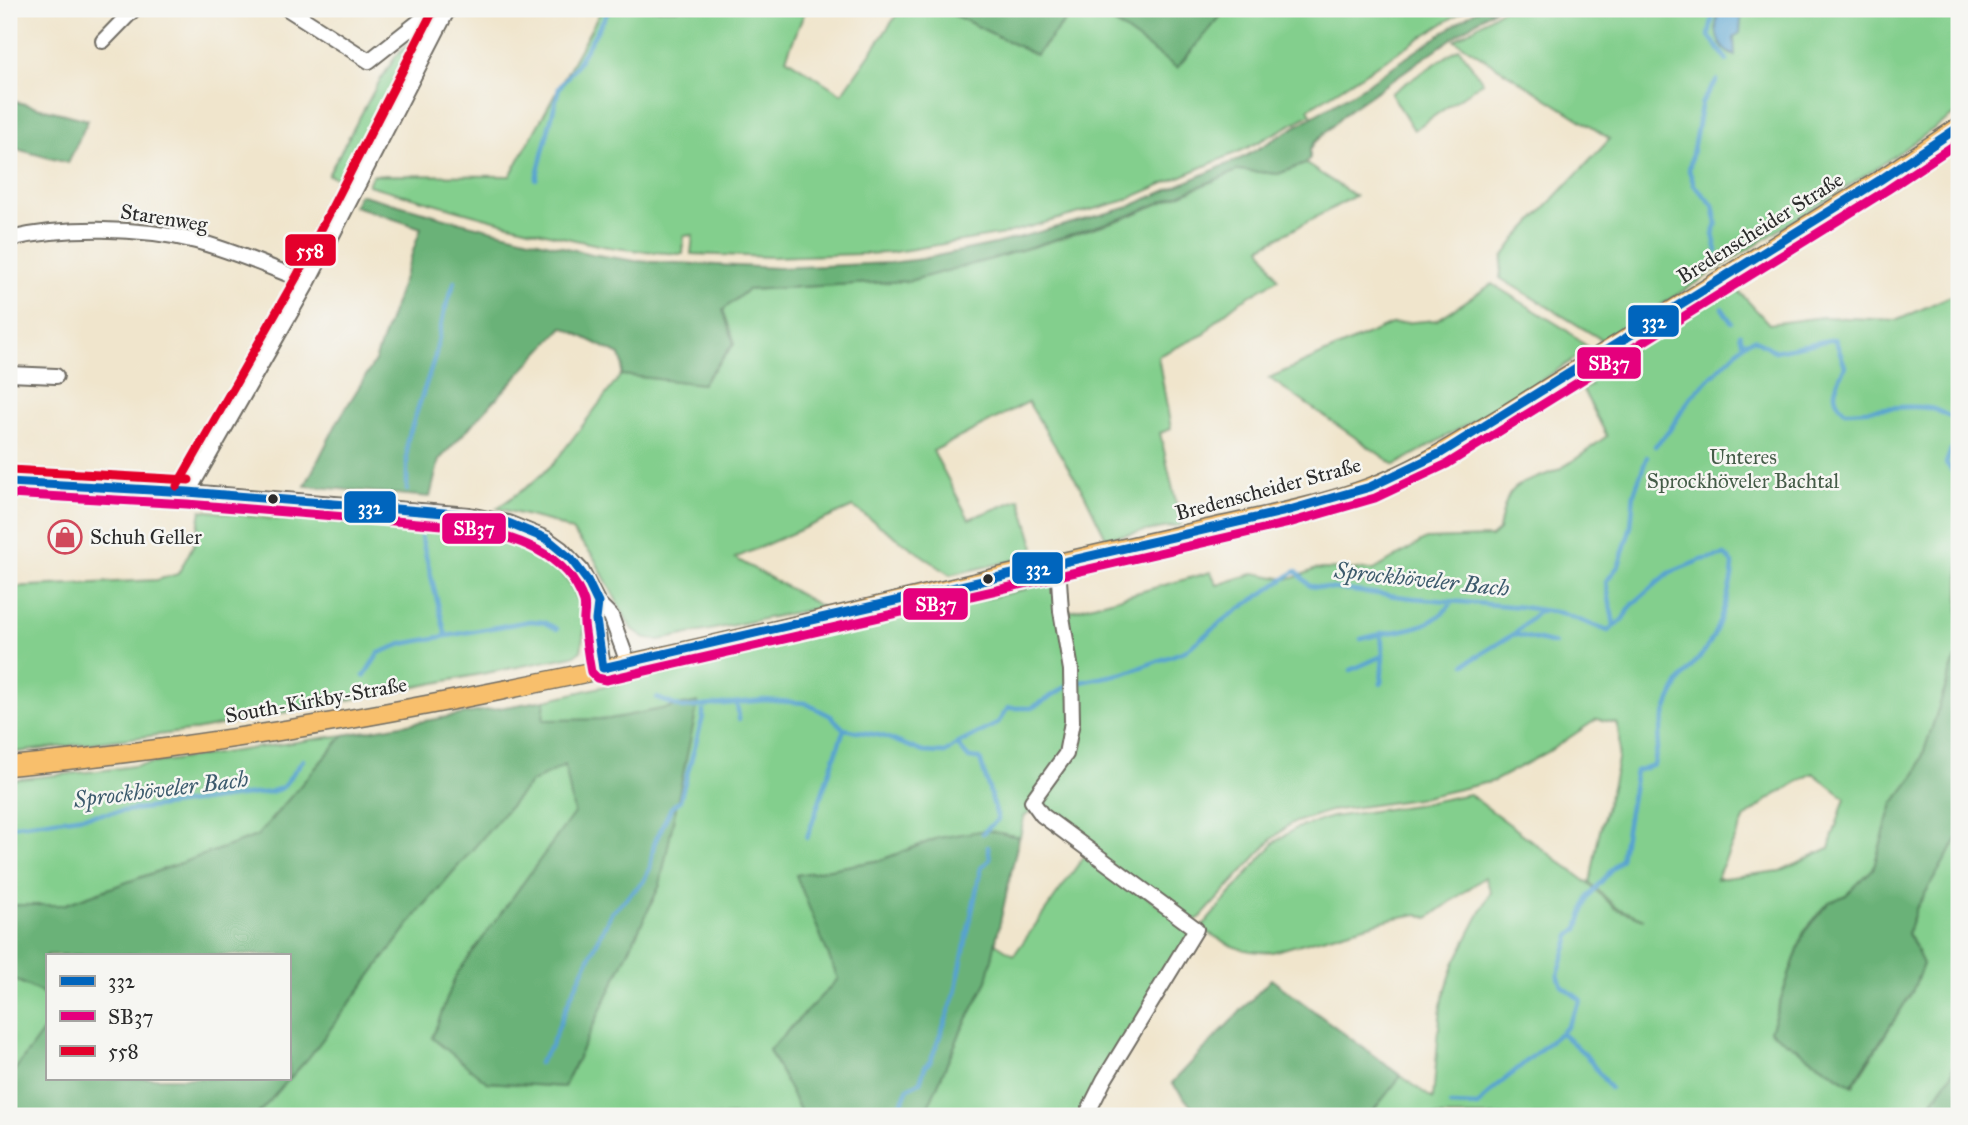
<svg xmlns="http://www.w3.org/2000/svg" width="1968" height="1125" font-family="'IM FELL Great Primer',serif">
<rect width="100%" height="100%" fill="#f6f6f2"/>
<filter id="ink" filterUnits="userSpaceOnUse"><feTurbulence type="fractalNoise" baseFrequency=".0143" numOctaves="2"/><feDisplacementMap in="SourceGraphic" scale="14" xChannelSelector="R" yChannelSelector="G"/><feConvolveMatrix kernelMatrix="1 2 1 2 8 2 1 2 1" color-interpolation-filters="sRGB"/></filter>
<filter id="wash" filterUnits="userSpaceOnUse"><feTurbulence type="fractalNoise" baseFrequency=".00686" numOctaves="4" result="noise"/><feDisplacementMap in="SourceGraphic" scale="28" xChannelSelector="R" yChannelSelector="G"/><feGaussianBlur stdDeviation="1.57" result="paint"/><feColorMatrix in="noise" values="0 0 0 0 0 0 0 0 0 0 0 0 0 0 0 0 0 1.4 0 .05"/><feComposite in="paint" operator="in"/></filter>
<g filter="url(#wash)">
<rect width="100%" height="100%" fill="#f0e5cc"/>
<!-- green -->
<path fill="#83cf8d" stroke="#577d5c" stroke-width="2" fill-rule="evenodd" d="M602 9H806L786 58 842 94 901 9H942L1036 55 1075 9H1095L1177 68 1227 9H1466L1308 109 1311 114 1245 149 1123 201 1004 234 889 253 772 257 691 254 693 235 684 236 683 254C656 252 629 251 603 246 523 230 446 206 368 185L372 175 510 176Z
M1503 9H1959V111L1877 168 1604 341 1500 278 1503 257 1517 238 1610 139 1455 40Z
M445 10 355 183 328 175 376 87 396 56Z
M1459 48 1483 82 1414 130 1391 93Z
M1306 164 1355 196 1261 247 1278 279 1236 304 1214 322 1205 334 1158 356 1171 429 1160 433 1181 525 1106 538 1084 493 1028 402 933 451 969 519 1020 499 1037 555 950 575 853 507 735 558 822 607 660 640 647 639 631 628 593 556 572 531 552 522 497 508 531 484 554 463 621 375 702 384 735 343 723 310 747 290 909 281 1036 246 1122 219 1239 170 1278 174Z
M1492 284 1565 329 1590 349 1512 399 1395 465 1269 378 1391 324 1437 320Z
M1734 286 1769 324 1823 317 1898 320 1959 292V656L1955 659 1917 772 1893 804 1873 869 1845 896 1829 902 1804 931 1770 1031 1853 1086 1912 992 1923 964 1908 933 1916 909 1959 836V1043L1951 1075 1922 1116H1369L1401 1076 1433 1099 1441 1005 1454 964 1491 892 1485 877 1428 918 1418 914 1390 919 1272 952C1238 953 1229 945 1201 928L1274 843 1294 829 1332 817 1415 805 1469 794 1588 883 1616 909 1644 919 1617 908 1590 883C1593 868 1595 854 1598 839 1604 810 1628 750 1616 723L1597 719 1548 752 1494 781 1416 799 1330 811 1290 824 1272 839 1201 917 1194 921 1031 811 1024 817 1020 837 988 831 939 838 881 860 797 875 838 979 769 1050 803 1116H256L309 1057 421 909 445 881 543 708 545 700 734 656 919 610 960 605 1026 589 1052 576 1068 612 1211 572 1217 585 1255 573 1286 579 1294 578 1316 569 1374 570 1426 539 1491 537 1499 530C1508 478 1516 488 1557 470 1575 462 1591 447 1607 436L1583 390 1591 385 1586 375ZM1813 773 1845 798 1829 848 1780 871 1716 879 1745 818 1769 799ZM610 849 660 885 564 1087 487 1082Z
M201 510 273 519 489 528 530 543 554 564 575 591 585 626 581 651 573 656 190 731 9 753V587L157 580 178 574 196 540Z
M344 735 257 836 63 905H9V780L106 770Z
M1087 852 1193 931 1083 1116H924L962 1029 987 981 995 943 1014 955Z
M9 977 47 995V1026L9 1078Z"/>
<!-- forest -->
<path fill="#6ab278" stroke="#4a6e52" stroke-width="2" d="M942 9H1075L1036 55Z
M1095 9H1226L1177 68Z
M1478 9H1494L1349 110 1314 143 1310 150V158L1306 163 1278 174 1239 170 1123 218 992 259 909 281 747 290 723 310 734 343 702 384 621 375 623 365 620 355 563 327 439 460 430 497 305 486 338 421 375 361 421 228 354 206 359 194 456 221 591 254 635 261 778 268 890 263 922 259 995 244 1126 208 1244 157 1366 85Z
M9 100 88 120 68 163 9 147Z
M1959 656V836L1916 909 1908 933 1923 964 1912 992 1852 1085 1770 1031 1804 932 1829 902 1845 896 1873 869 1893 804 1917 772 1955 659Z
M545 700 543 720 609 719 698 702 660 885 564 1087 487 1082 432 1038 456 975 574 813 565 765 530 783 421 909 309 1057 256 1116H9V1078L47 1026V1078H289V955H47V995L9 977V905H63L257 836 344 735Z
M986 830 1019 837 987 981 962 1029 924 1116H803L769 1050 838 979 796 875 881 860 938 838Z
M1271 979 1401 1076 1369 1116H1199L1172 1083Z
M1959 1044V1116H1923L1951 1075Z"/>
<!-- water -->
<path fill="#57a3d0" stroke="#41677e" stroke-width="2" d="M1719 9H1742L1740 33 1734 37 1735 56C1714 48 1714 27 1719 9Z"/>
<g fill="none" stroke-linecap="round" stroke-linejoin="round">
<!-- stream -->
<path stroke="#57a3d0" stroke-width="4.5" d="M1714 9 1709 36 1727 60
M1717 80 1702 102 1689 170 1694 185 1713 205 1717 224 1713 234 1717 251
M536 179 559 88 577 64 610 9
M1722 308 1731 322
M1740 334 1742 341 1746 342
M1655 446 1669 431 1691 397 1746 342 1754 339 1775 351 1835 339 1845 366C1837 385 1827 395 1845 411 1873 411 1900 404 1928 408 1939 409 1948 418 1959 420
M1954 473 1946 463 1951 450 1959 446
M407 490V441L435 357 444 312 455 281
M421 536 446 636
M1614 625 1606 582 1619 565 1631 526 1634 493 1647 457
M1381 633 1383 655 1381 684
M1514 634 1555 644
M1361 639C1395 628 1431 634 1453 601
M1465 664 1514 634 1540 610
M1351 670 1382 656
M364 676 379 653 402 644 530 621 543 622 557 629
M1081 682 1125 673 1185 651 1232 614 1296 571 1310 586 1413 598 1522 607 1561 613 1608 631 1622 620 1633 604 1669 573 1701 560 1725 555 1733 563C1733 584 1718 632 1706 649 1698 661 1686 671 1679 683 1664 707 1659 737 1654 765L1636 771 1621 859 1588 897 1578 929 1570 936 1558 975 1562 986 1581 1000 1567 1027 1490 1092 1478 1106 1450 1105
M657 698 682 708 765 700 805 703 831 716 844 729 883 736 923 752 945 753 957 744 997 724 1008 708H1032L1066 687
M737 703 739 719
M957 744 969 758 980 759 998 819 983 833
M9 826 270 792 282 788 303 760
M807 838 844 729
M1561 1033 1585 1054 1610 1088
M539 1063 551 1046 570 998 611 913 643 882 650 868 654 844 671 808 680 800 703 717V707
M896 1116 908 1088 920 1082 925 1067 931 1060 954 998 981 868 990 859 988 847"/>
</g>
</g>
<g filter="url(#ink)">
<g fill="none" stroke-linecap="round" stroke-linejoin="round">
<defs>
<path id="minor" d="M288 9 369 61 435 9
M103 41 134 9
M9 239C66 226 140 227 196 241 234 251 271 268 308 282
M9 374 56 376
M9 482 188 492 469 515 508 523 547 539 561 549 581 570 598 603 611 616 628 663
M188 492 308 282 448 9
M1058 564 1061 611 1071 670 1072 722 1066 754 1032 801 1042 815 1196 929 1104 1080 1086 1116
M598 603 596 620 603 668"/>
<path id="major" d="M9 766C339 735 664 658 986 580 1064 561 1143 544 1221 526 1271 515 1323 505 1371 487 1420 469 1464 439 1508 413L1880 180 1959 127"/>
</defs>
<!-- minor casing -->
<use href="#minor" stroke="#706c63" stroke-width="18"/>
<!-- major casing -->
<use href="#major" stroke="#706c63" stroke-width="21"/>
<!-- minor -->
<use href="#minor" stroke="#fff" stroke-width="14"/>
<!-- major -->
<use href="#major" stroke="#f8bf6c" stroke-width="18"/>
<defs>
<path id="bus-1" d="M9 482 188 492 469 515 508 523 547 539 571 559 587 580 598 603 596 620 603 668 1286 511 1370 487 1441 453 1880 180 1959 127"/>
<path id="bus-2" d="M9 494 187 504 467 527C514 537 567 552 584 602 586 609 583 617 584 624 586 640 588 656 591 672L597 678 606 680 1289 523 1375 498 1447 464 1887 190 1959 142"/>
<path id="bus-3" d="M10 470 189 480
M177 486 297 276 434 9"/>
</defs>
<!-- bus-1 casing -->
<use href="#bus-1" stroke="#f6f6f2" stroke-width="14"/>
<!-- bus-2 casing -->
<use href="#bus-2" stroke="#f6f6f2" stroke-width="14"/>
<!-- bus-3 casing -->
<use href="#bus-3" stroke="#f6f6f2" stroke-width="14"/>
<!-- bus-1 -->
<use href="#bus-1" stroke="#0065bd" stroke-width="9"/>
<!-- bus-2 -->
<use href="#bus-2" stroke="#e5007d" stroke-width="9"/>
<!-- bus-3 -->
<use href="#bus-3" stroke="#e4002b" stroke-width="9"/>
</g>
</g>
<!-- icons -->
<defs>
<symbol id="shop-ring" viewBox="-11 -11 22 22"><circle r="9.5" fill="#f6f6f2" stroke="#d1495b" stroke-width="1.5"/><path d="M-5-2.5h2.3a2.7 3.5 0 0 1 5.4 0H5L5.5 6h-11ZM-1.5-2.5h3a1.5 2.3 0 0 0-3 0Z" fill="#d1495b"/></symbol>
</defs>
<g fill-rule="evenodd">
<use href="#shop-ring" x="46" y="518" width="38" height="38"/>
</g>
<!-- markers -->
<g fill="#2b2b2b" stroke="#f6f6f2" stroke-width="2.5">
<circle cx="273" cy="499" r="6"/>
<circle cx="988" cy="579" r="6"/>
</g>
<g text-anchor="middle" stroke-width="5" stroke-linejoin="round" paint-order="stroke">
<!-- street labels -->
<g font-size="21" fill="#2b2b2b" stroke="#f6f6f2">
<text transform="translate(164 218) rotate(9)" y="7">Starenweg</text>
<text transform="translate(1760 228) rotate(-32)" y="7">Bredenscheider Straße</text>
<text transform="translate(1268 489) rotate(-15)" y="7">Bredenscheider Straße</text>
<text transform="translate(316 700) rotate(-10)" y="7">South-Kirkby-Straße</text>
</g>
<!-- park labels -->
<g font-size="21" fill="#455c48" stroke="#f6f6f2">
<text x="1743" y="464">Unteres<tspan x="1743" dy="24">Sprockhöveler Bachtal</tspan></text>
</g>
<!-- poi labels -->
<g font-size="21" fill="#2b2b2b" stroke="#f6f6f2" text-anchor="start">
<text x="90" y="544">Schuh Geller</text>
</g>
<!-- water labels -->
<g font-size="23" font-style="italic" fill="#3d5b6d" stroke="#f6f6f2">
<text transform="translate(1422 579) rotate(6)" y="8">Sprockhöveler Bach</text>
<text transform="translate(161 789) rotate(-7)" y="8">Sprockhöveler Bach</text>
</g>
</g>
<g stroke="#f6f6f2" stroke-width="2.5">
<rect x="284" y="233" width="53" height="34" rx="7" fill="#e4002b"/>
<rect x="1627" y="304" width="53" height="34" rx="7" fill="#0065bd"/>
<rect x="1576" y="346" width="66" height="34" rx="7" fill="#e5007d"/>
<rect x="343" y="490" width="54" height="34" rx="7" fill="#0065bd"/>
<rect x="441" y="512" width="66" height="33" rx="7" fill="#e5007d"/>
<rect x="1011" y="551" width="53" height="34" rx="7" fill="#0065bd"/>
<rect x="902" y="587" width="67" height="34" rx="7" fill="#e5007d"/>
</g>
<g font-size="19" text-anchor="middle" font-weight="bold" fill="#fff">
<text x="310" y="257">558</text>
<text x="1654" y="328">332</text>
<text x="1609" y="370">SB37</text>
<text x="370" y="514">332</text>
<text x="474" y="535">SB37</text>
<text x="1038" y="575">332</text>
<text x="936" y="611">SB37</text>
</g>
<!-- margin -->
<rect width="1968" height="1125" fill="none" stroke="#f6f6f2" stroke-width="35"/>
<!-- legend -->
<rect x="46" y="954" width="245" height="126" fill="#f6f6f2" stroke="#a5a5a2" stroke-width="2"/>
<rect x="60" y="976" width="35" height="10" fill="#0065bd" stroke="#a5a5a2" stroke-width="2"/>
<text x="108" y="988" font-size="21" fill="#2b2b2b">332</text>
<rect x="60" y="1011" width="35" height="10" fill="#e5007d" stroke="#a5a5a2" stroke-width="2"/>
<text x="108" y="1024" font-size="21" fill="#2b2b2b">SB37</text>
<rect x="60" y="1046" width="35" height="10" fill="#e4002b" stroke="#a5a5a2" stroke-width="2"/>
<text x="108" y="1058" font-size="21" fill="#2b2b2b">558</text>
</svg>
